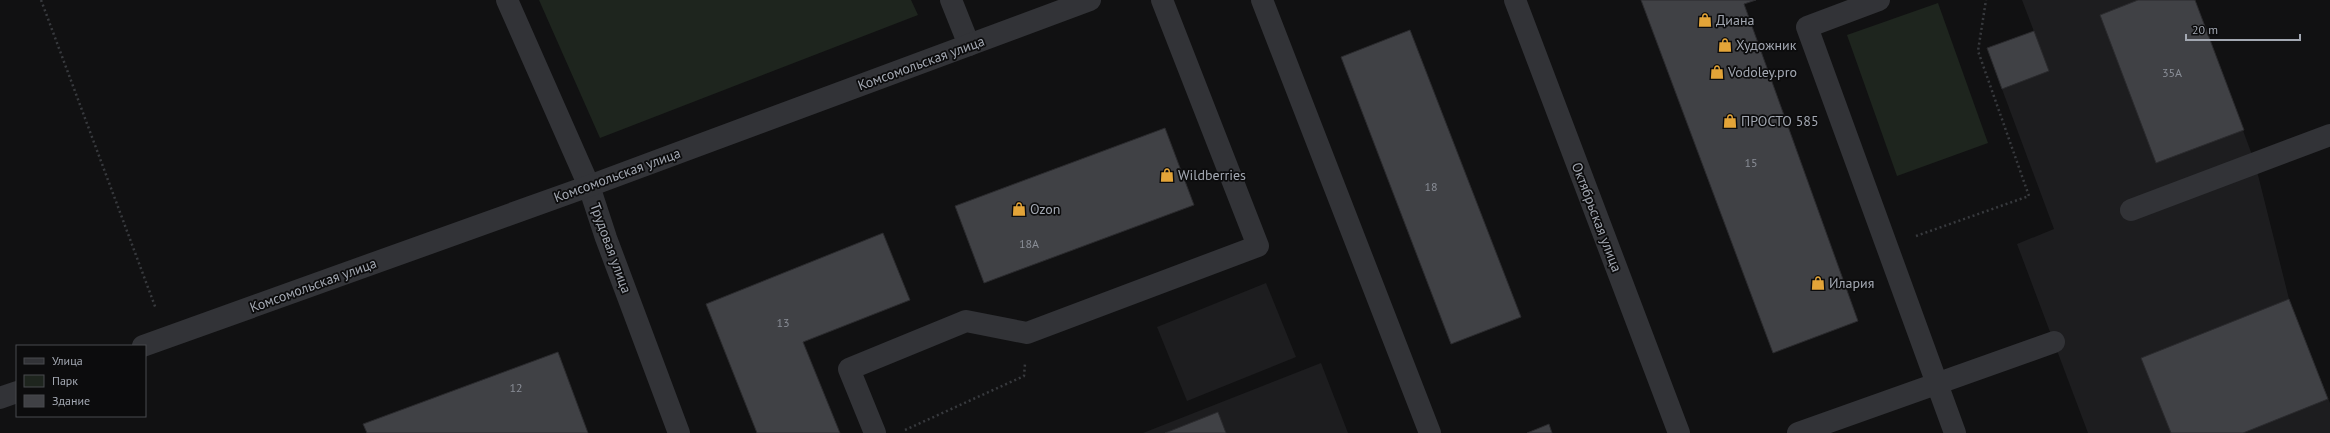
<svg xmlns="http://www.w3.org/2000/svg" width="2330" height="433" font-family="'PT Sans',sans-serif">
<rect width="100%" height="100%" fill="#111112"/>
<!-- built -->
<path fill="#1d1d1f" d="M2022 0H2195L2255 163 2289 299 2330 403V433H2088L2017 244 2054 229 2002 89 2049 71Z
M1266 283 1296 357 1187 401 1157 327Z
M1321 363 1348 433H1143Z"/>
<!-- green -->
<path fill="#1e251e" d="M539 0H911L918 15 600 138Z
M1938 3 1988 143 1897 176 1847 35Z"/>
<!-- building -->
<path fill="#404145" stroke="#2b2b2e" d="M1641 0H1756L1744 4 1858 321 1773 353Z
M2138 0H2195L2244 130 2156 163 2100 15Z
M1410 30 1521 317 1451 344 1341 57Z
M2034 31 2049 71 2002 89 1987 48Z
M1165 128 1194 205 984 283 955 206Z
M883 233 910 300 803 342 840 433H757L706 304Z
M2289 299 2328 399 2243 433H2171L2141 358Z
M558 352 588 433H367L363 424Z
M1218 412 1226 433H1165Z
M1549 424 1552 433H1527Z"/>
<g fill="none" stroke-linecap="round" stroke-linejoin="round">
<!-- path -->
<path stroke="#383a3e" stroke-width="2.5" stroke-dasharray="2 3" stroke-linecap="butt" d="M41 0 156 309
M1916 236 2029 196 1978 51 1986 0
M905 430 1024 376 1025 364"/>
<!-- service -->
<path stroke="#323337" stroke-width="22" d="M951 0 969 45
M1262 0 1430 433
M1879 0 1807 27 1955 433
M2131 210 2330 135
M875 433 849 369 966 321 1027 333 1258 246 1162 0
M1798 433 2054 342"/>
<!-- minor -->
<path stroke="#323337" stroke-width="22" d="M507 0 589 186 606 238 679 433
M1515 0 1679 433"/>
<!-- tertiary -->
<path stroke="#323337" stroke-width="22" d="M143 346 589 186 1090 0
M0 398 17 392"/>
</g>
<!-- icons -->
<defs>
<symbol id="shop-bare" viewBox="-9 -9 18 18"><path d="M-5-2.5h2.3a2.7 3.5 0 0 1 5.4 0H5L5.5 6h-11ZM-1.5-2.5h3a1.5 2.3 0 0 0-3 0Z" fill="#e3a438" stroke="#0c0c0d" stroke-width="2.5" paint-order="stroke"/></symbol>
</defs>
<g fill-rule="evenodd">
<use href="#shop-bare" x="1695" y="10" width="20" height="20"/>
<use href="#shop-bare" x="1715" y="35" width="20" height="20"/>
<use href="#shop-bare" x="1707" y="62" width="20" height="20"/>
<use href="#shop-bare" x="1720" y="111" width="20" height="20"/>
<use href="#shop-bare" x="1157" y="165" width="20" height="20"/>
<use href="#shop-bare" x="1009" y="199" width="20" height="20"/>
<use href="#shop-bare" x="1808" y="273" width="20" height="20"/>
</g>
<g text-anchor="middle" stroke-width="3.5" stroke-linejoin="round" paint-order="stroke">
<!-- number labels -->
<g font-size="12" fill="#8a8e97">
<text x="2172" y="77">35А</text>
<text x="1751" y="167">15</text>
<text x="1431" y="191">18</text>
<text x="1029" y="248">18А</text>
<text x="783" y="327">13</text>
<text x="516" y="392">12</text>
</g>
<!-- poi labels -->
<g font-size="14" fill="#a3a8b2" stroke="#0c0c0d" text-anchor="start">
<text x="1716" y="25">Диана</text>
<text x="1736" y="50">Художник</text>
<text x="1728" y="77">Vodoley.pro</text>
<text x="1741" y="126">ПРОСТО 585</text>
<text x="1178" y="180">Wildberries</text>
<text x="1030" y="214">Ozon</text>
<text x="1829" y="288">Илария</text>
</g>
<!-- street labels -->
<g font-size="14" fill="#a3a8b2" stroke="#0c0c0d">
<text transform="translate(921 63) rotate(-20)" y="5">Комсомольская улица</text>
<text transform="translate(617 175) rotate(-20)" y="5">Комсомольская улица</text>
<text transform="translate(1597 217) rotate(69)" y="5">Октябрьская улица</text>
<text transform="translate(611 248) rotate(70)" y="5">Трудовая улица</text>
<text transform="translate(313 285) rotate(-20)" y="5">Комсомольская улица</text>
</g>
</g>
<!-- legend -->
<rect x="16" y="345" width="130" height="72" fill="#0c0c0d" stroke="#484a4f"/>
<rect x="24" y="358" width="20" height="6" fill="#323337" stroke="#484a4f"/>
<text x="52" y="365" font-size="12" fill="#a3a8b2">Улица</text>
<rect x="24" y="375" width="20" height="12" fill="#1e251e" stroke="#484a4f"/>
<text x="52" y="385" font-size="12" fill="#a3a8b2">Парк</text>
<rect x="24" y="395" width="20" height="12" fill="#404145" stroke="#484a4f"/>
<text x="52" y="405" font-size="12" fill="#a3a8b2">Здание</text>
<!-- scale -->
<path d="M2186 34v6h114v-6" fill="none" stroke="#a3a8b2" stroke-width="2"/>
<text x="2192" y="34" font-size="12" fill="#a3a8b2" stroke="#0c0c0d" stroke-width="3" paint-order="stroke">20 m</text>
</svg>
